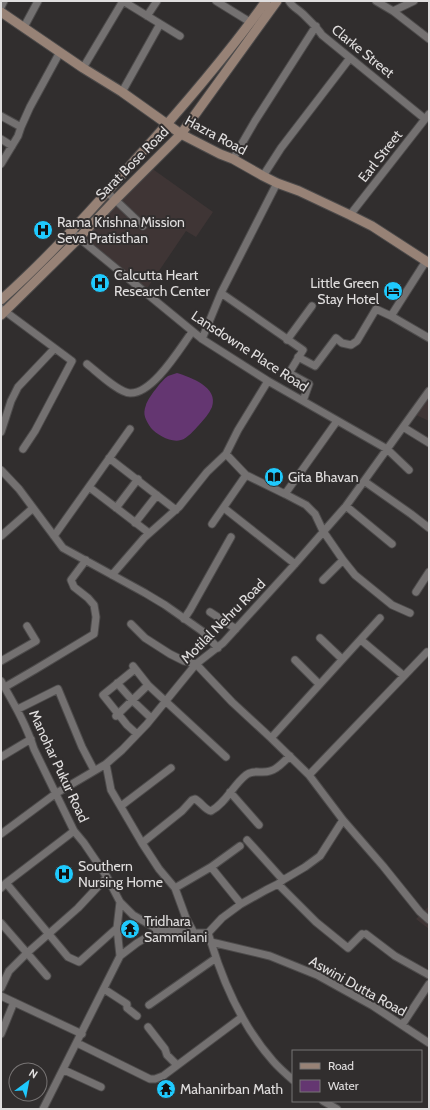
<svg xmlns="http://www.w3.org/2000/svg" width="430" height="1110" font-family="Cabin,sans-serif">
<rect width="100%" height="100%" fill="#312e2e"/>
<!-- built -->
<path fill="#3f3535" d="M147 165 213 212 196 237 186 231 144 293 77 237Z
M429 395V421L414 414Z
M429 906V929L416 919Z"/>
<!-- water -->
<path fill="#643671" d="M177 373C190 377 219 387 212 407 209 414 204 419 199 425 195 429 187 439 181 440 171 443 157 435 151 428 146 420 142 415 146 405 148 398 162 380 168 376 171 375 174 374 177 373Z"/>
<g fill="none" stroke-linecap="round" stroke-linejoin="round">
<defs>
<path id="street" d="M123 1 180 36
M216 1 250 22
M289 1C292 7 298 9 303 14 310 21 317 27 322 35L425 119
M376 1 393 11 429 39
M1 7 4 1
M393 11 414 1
M147 16 157 1
M24 27 38 1
M83 68 123 1
M122 92 160 24
M1 116 21 127
M1 139 12 146
M233 159 255 121 316 26
M1 164 18 136 21 127 30 107 60 52
M263 176 281 148 350 58
M107 192 143 226
M350 215 429 114
M71 231 79 238 202 339 268 381 387 449 409 470
M426 261 391 316 429 338
M221 293 303 350 289 373 309 384 303 401
M2 309 72 361 35 431 23 449
M202 339 221 293 277 183
M287 340 312 306
M298 357 315 366 336 338 342 343 351 345 357 341 376 309 391 316
M87 364C96 371 119 393 130 393 153 394 180 348 192 332
M403 427 429 443
M1 432 11 401 18 387 54 349
M226 454 246 475 285 494 306 505 315 514 323 531 343 560 355 575 392 605 410 613
M109 458 176 510
M1 470 19 489 63 548 145 593 165 605 202 631 218 648
M364 481 411 514 429 528
M89 487 149 533
M285 494 337 421
M346 506 392 544
M116 508 138 479
M224 508 295 564
M135 523 157 495
M212 524 246 475
M1 536 33 508
M54 536 130 429
M112 575 144 538 179 507 207 472 226 454 238 430 268 381
M323 580 343 560
M416 592 429 572
M210 612 236 629
M184 619 190 610 231 537
M131 624 145 638 170 654 184 661 196 664 232 702 271 738 309 775 343 820 383 866 420 912 429 920
M320 638 342 659
M361 640 404 676
M295 660 319 684
M1 661 36 641 27 626
M133 666 148 685 226 757
M135 669 103 695 127 725 137 734
M1 681C14 704 26 724 34 749L74 831 84 843 107 877 120 902 133 915 159 930
M117 683 133 701 151 718
M5 687 36 669 94 634 96 617 94 605 88 598 74 587 71 580 86 560
M18 709 58 689 82 747 94 770
M116 716 148 685
M271 738 380 618
M1 757 31 739
M106 764 111 790 142 843 159 869 175 888 186 918 194 933
M309 775 427 652
M230 792 259 825
M121 806 171 768
M1 834 55 794 106 764 122 750 147 724 196 664 223 643 295 564 346 506 429 391
M247 840 283 880
M142 843 182 811 192 800 195 799C201 802 205 810 211 811 226 803 233 785 246 775 253 769 262 774 270 771 277 770 284 761 290 756
M211 867 241 904
M6 883 74 831
M278 884 316 922 348 948 362 934
M1 888 6 883 68 957 79 962 117 928
M175 888 211 867 240 846
M120 902 117 928 120 956
M1 923 47 976
M208 933 222 918 241 904 266 890 278 884 283 880 305 867 320 856 343 820
M366 934 395 956 429 975
M211 942C224 985 243 1027 273 1061 279 1068 286 1074 293 1080
M1 988 9 971 27 953 78 908 107 877
M104 989 127 1004V1008L137 1016
M1 996 82 1034
M149 1005 216 958
M402 1025 429 984
M148 1027 165 1049 167 1055 177 1065
M1 1034 14 1002
M77 1043 150 1079H155L163 1076 242 1017
M64 1070 101 1087
M323 1101 337 1109
M43 1109 120 956 137 943 159 930 194 933H208L211 942 270 956 317 975 373 1006 429 1043"/>
<path id="secondary" d="M1 12 83 68 122 92 181 134 220 154 233 159 263 176 277 183 299 191 350 215 372 226 429 263
M1 300C49 257 93 209 135 160 181 109 226 57 266 1
M1 315 79 238 115 200 181 134 277 1"/>
</defs>
<!-- street casing -->
<use href="#street" stroke="#4d4b4b" stroke-width="9"/>
<!-- secondary casing -->
<use href="#secondary" stroke="#4d4b4b" stroke-width="11"/>
<!-- street -->
<use href="#street" stroke="#747171" stroke-width="7"/>
<!-- secondary -->
<use href="#secondary" stroke="#978276" stroke-width="9"/>
</g>
<!-- icons -->
<defs>
<symbol id="hospital-disc" viewBox="-11 -11 22 22"><circle r="9.5" fill="#1fc9fd" stroke="#312e2e"/><path d="M-5-5h3v3.5h4V-5h3V5h-3V1.5h-4V5h-3Z" fill="#111"/></symbol>
<symbol id="hotel-disc" viewBox="-11 -11 22 22"><circle r="9.5" fill="#1fc9fd" stroke="#312e2e"/><path d="M-6-4.5h1.5V1H6V5H4.5V3h-9V5H-6ZM-4 0a1.8 1.8 0 1 1 3.6 0ZM.5 0V-2.5h3Q6-2.5 6 0Z" fill="#111"/></symbol>
<symbol id="library-disc" viewBox="-11 -11 22 22"><circle r="9.5" fill="#1fc9fd" stroke="#312e2e"/><path d="M-6-4Q-3-5.5-.7-3.5V5Q-3 3-6 4ZM6-4Q3-5.5 .7-3.5V5Q3 3 6 4Z" fill="#111"/></symbol>
<symbol id="temple-disc" viewBox="-11 -11 22 22"><circle r="9.5" fill="#1fc9fd" stroke="#312e2e"/><path d="M0-6L5-2H3V0L6.5 2.5H4V6H1.5V3h-3V6H-4V2.5H-6.5L-3 0V-2H-5Z" fill="#111"/></symbol>
</defs>
<g fill-rule="evenodd">
<use href="#hospital-disc" x="32" y="219" width="22" height="22"/>
<use href="#hospital-disc" x="89" y="272" width="22" height="22"/>
<use href="#hotel-disc" x="382" y="280" width="22" height="22"/>
<use href="#library-disc" x="263" y="466" width="22" height="22"/>
<use href="#hospital-disc" x="53" y="863" width="22" height="22"/>
<use href="#temple-disc" x="119" y="918" width="22" height="22"/>
<use href="#temple-disc" x="155" y="1078" width="22" height="22"/>
</g>
<g text-anchor="middle" stroke-width="4" stroke-linejoin="round" paint-order="stroke">
<!-- street labels -->
<g font-size="14" fill="#e0dede" stroke="#312e2e">
<text transform="translate(363 51) rotate(39)" y="5">Clarke Street</text>
<text transform="translate(216 135) rotate(28)" y="5">Hazra Road</text>
<text transform="translate(380 156) rotate(-52)" y="5">Earl Street</text>
<text transform="translate(132 163) rotate(-45)" y="5">Sarat Bose Road</text>
<text transform="translate(250 351) rotate(33)" y="5">Lansdowne Place Road</text>
<text transform="translate(223 621) rotate(-45)" y="5">Motilal Nehru Road</text>
<text transform="translate(59 766) rotate(65)" y="5">Manohar Pukur Road</text>
<text transform="translate(358 986) rotate(29)" y="5">Aswini Dutta Road</text>
</g>
<!-- poi labels -->
<g font-size="14" fill="#e0dede" stroke="#312e2e" text-anchor="start">
<text x="57" y="227">Rama Krishna Mission<tspan x="57" dy="16">Seva Pratisthan</tspan></text>
<text x="114" y="280">Calcutta Heart<tspan x="114" dy="16">Research Center</tspan></text>
<text x="379" y="288" text-anchor="end">Little Green<tspan x="379" dy="16">Stay Hotel</tspan></text>
<text x="288" y="482">Gita Bhavan</text>
<text x="78" y="871">Southern<tspan x="78" dy="16">Nursing Home</tspan></text>
<text x="144" y="926">Tridhara<tspan x="144" dy="16">Sammilani</tspan></text>
<text x="180" y="1094">Mahanirban Math</text>
</g>
</g>
<!-- border -->
<rect width="430" height="1110" fill="none" stroke="#e0dede" stroke-width="4"/>
<!-- legend -->
<rect x="292" y="1050" width="130" height="52" fill="#312e2e" stroke="#777474"/>
<rect x="300" y="1063" width="20" height="6" fill="#978276" stroke="#777474"/>
<text x="328" y="1070" font-size="12" fill="#e0dede">Road</text>
<rect x="300" y="1080" width="20" height="12" fill="#643671" stroke="#777474"/>
<text x="328" y="1090" font-size="12" fill="#e0dede">Water</text>
<!-- north arrow -->
<g transform="translate(28 1082) rotate(32)"><circle r="19" fill="#312e2e" stroke="#777474"/>
<path d="M0-3L7 15L0 10L-7 15Z" fill="#1fc9fd"/>
<text y="-6" font-size="11" font-weight="bold" text-anchor="middle" fill="#e0dede">N</text>
</g>
</svg>
